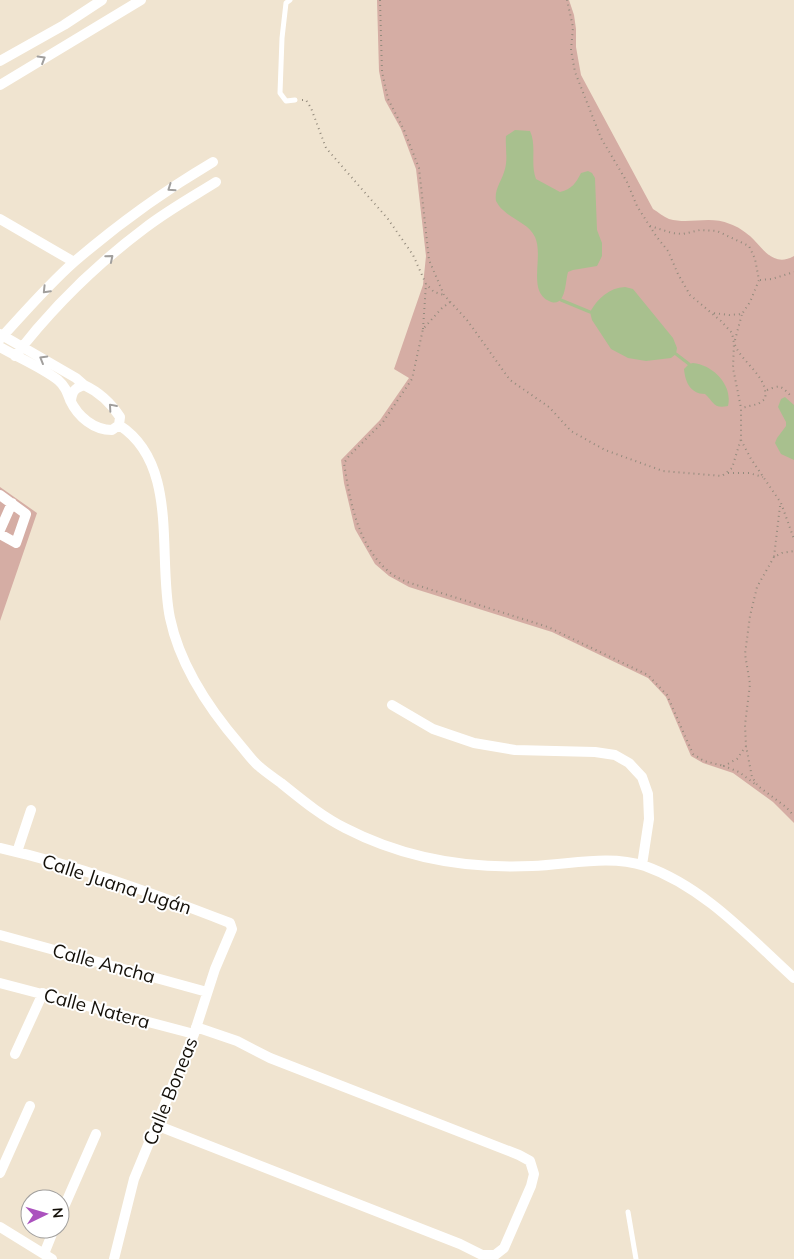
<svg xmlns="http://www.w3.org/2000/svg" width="794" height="1259" font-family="Mulish,sans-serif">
<rect width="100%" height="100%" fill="#f0e4d0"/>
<!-- green -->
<path fill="#d5ada4" d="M377 0H569L574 15 576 29V47L581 75 653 209C658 212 664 217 669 219 690 225 709 215 730 224 737 226 745 232 750 236 763 248 773 268 794 256V823L773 802 733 773 703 763 691 756 666 697 648 678 552 632 409 587 389 576 375 564 355 529 344 483 341 460 380 420 409 378 394 369 423 285 426 256 416 169 401 129 385 100 379 71Z
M0 487 37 513 0 621Z"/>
<!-- water -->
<path fill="#a8c08e" d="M515 130 530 131C537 146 530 164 536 179L560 192C572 189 576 183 581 173L588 171 592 173 595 178 597 230 602 243V256L597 266 573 270 568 272C565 283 566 309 549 301 527 291 544 257 535 237 529 224 513 220 503 210 500 208 498 204 496 201 494 189 502 181 505 169 508 158 505 147 506 136Z
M625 287 633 289 673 338 677 348 676 354 671 358 646 361 628 358 611 349 592 320 590 312C598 298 609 288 625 287Z
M693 363C713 365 733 385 728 406 713 409 714 402 705 394 690 394 685 381 684 369L689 364Z
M785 397 794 405V460L781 454 775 443 777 438 786 426V422L778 407 781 399Z"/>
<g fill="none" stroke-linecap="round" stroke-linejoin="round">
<!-- stream -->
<path stroke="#a8c08e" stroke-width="3" d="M561 300 590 312
M676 354 689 364"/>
<!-- path -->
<path stroke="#948b7d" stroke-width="2" stroke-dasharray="1 4" stroke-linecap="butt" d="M380 0 382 72 388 99 404 130 419 168 429 260 444 295 467 320 510 380 549 407 571 431 605 450 663 471 722 476 732 468 741 439V408L733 368 734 343 732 333 721 321 690 295 678 274 668 251 656 236 637 206 627 182 601 138 575 72 571 50 573 27 567 0
M302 100H306L311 108 326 148 388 219 413 255 426 284 434 292 444 295
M650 226 672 233 683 234 700 230 717 231 749 246 755 259 759 280 750 302 742 314 729 315 713 313
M760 280 772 279 794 272
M450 302 442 308 423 329 412 379 383 422 349 456 344 463C350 501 357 543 387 570 392 575 400 579 407 582L548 627 648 675 667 695 693 754 704 761 724 766
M423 329 426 284
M735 340 742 314
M735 345C743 364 769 377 765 399L758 404 741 408
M767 390C780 385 780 385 790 395
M741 440 751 459 781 503 794 539
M728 473H749L763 477
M780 506 774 557 782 553 794 551
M774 557 757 587 750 616 745 654 750 684 745 725 746 746 752 777 758 786 786 807 794 816
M746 746 737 759 724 766 739 772 755 784"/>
<!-- lane -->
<path stroke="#fff" stroke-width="5" d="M290 0 286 3 282 38 280 93 286 101 295 100
M628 1212 636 1259"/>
<!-- street -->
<path stroke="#fff" stroke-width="10" d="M0 61 64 25 102 0
M0 85 141 0
M0 219 74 262
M0 334 76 378 84 385
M0 339C24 313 47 286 74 262 117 225 164 191 213 162
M0 347C19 358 41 367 58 380 65 386 67 392 70 400 78 417 94 430 112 430L119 425 120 417C111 403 99 392 84 385 75 388 72 391 71 401
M15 356C52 308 97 264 145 228 167 211 192 197 216 182
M119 425C180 464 157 556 170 618 180 666 209 709 241 746 247 753 253 762 261 768 267 773 274 778 281 783 301 799 321 816 345 828 403 858 467 869 532 866 569 865 608 854 645 866 704 887 748 936 794 978
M0 495 26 514 16 543 0 534
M0 530 12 503
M392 705 433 729 474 743 515 750 595 752 615 755 629 763 642 777 648 794 649 819 642 865
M0 848C79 866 155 894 230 923L232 929 215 969 194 1034 134 1179 114 1259
M17 852 31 810
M0 935 207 992
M0 983 194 1034
M15 1054 43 993
M156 1125 460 1244 482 1255H495L504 1248 531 1186 534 1174 530 1161 519 1155 270 1058 237 1041 196 1027
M0 1173 30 1106
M60 1216 96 1134
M0 1227 52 1259
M44 1254 54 1229"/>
</g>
<!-- one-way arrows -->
<defs><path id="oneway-chevron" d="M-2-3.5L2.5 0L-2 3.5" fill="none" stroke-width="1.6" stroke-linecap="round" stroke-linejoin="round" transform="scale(1.25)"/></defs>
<g stroke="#a19f9d">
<use href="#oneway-chevron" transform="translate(42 59) rotate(-31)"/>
<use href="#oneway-chevron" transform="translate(171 188) rotate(145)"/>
<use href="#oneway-chevron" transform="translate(110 258) rotate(-40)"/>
<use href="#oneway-chevron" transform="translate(46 290) rotate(134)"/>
<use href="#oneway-chevron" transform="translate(43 359) rotate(-150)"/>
<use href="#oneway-chevron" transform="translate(112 407) rotate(-131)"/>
</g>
<g text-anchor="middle" stroke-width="4" stroke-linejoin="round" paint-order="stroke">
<!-- street labels -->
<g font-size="19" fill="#141009" stroke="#fff">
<text transform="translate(117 884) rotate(18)" y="7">Calle Juana Jugán</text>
<text transform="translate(104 963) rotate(15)" y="7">Calle Ancha</text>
<text transform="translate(97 1008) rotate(15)" y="7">Calle Natera</text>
<text transform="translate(170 1091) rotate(-68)" y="7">Calle Boneas</text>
</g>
</g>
<!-- north arrow -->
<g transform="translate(45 1214) rotate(85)"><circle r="24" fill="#ffffff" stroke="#a19f9d"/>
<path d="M0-4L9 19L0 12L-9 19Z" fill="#ab52be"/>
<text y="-8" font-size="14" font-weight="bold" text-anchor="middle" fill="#141009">N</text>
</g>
</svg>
